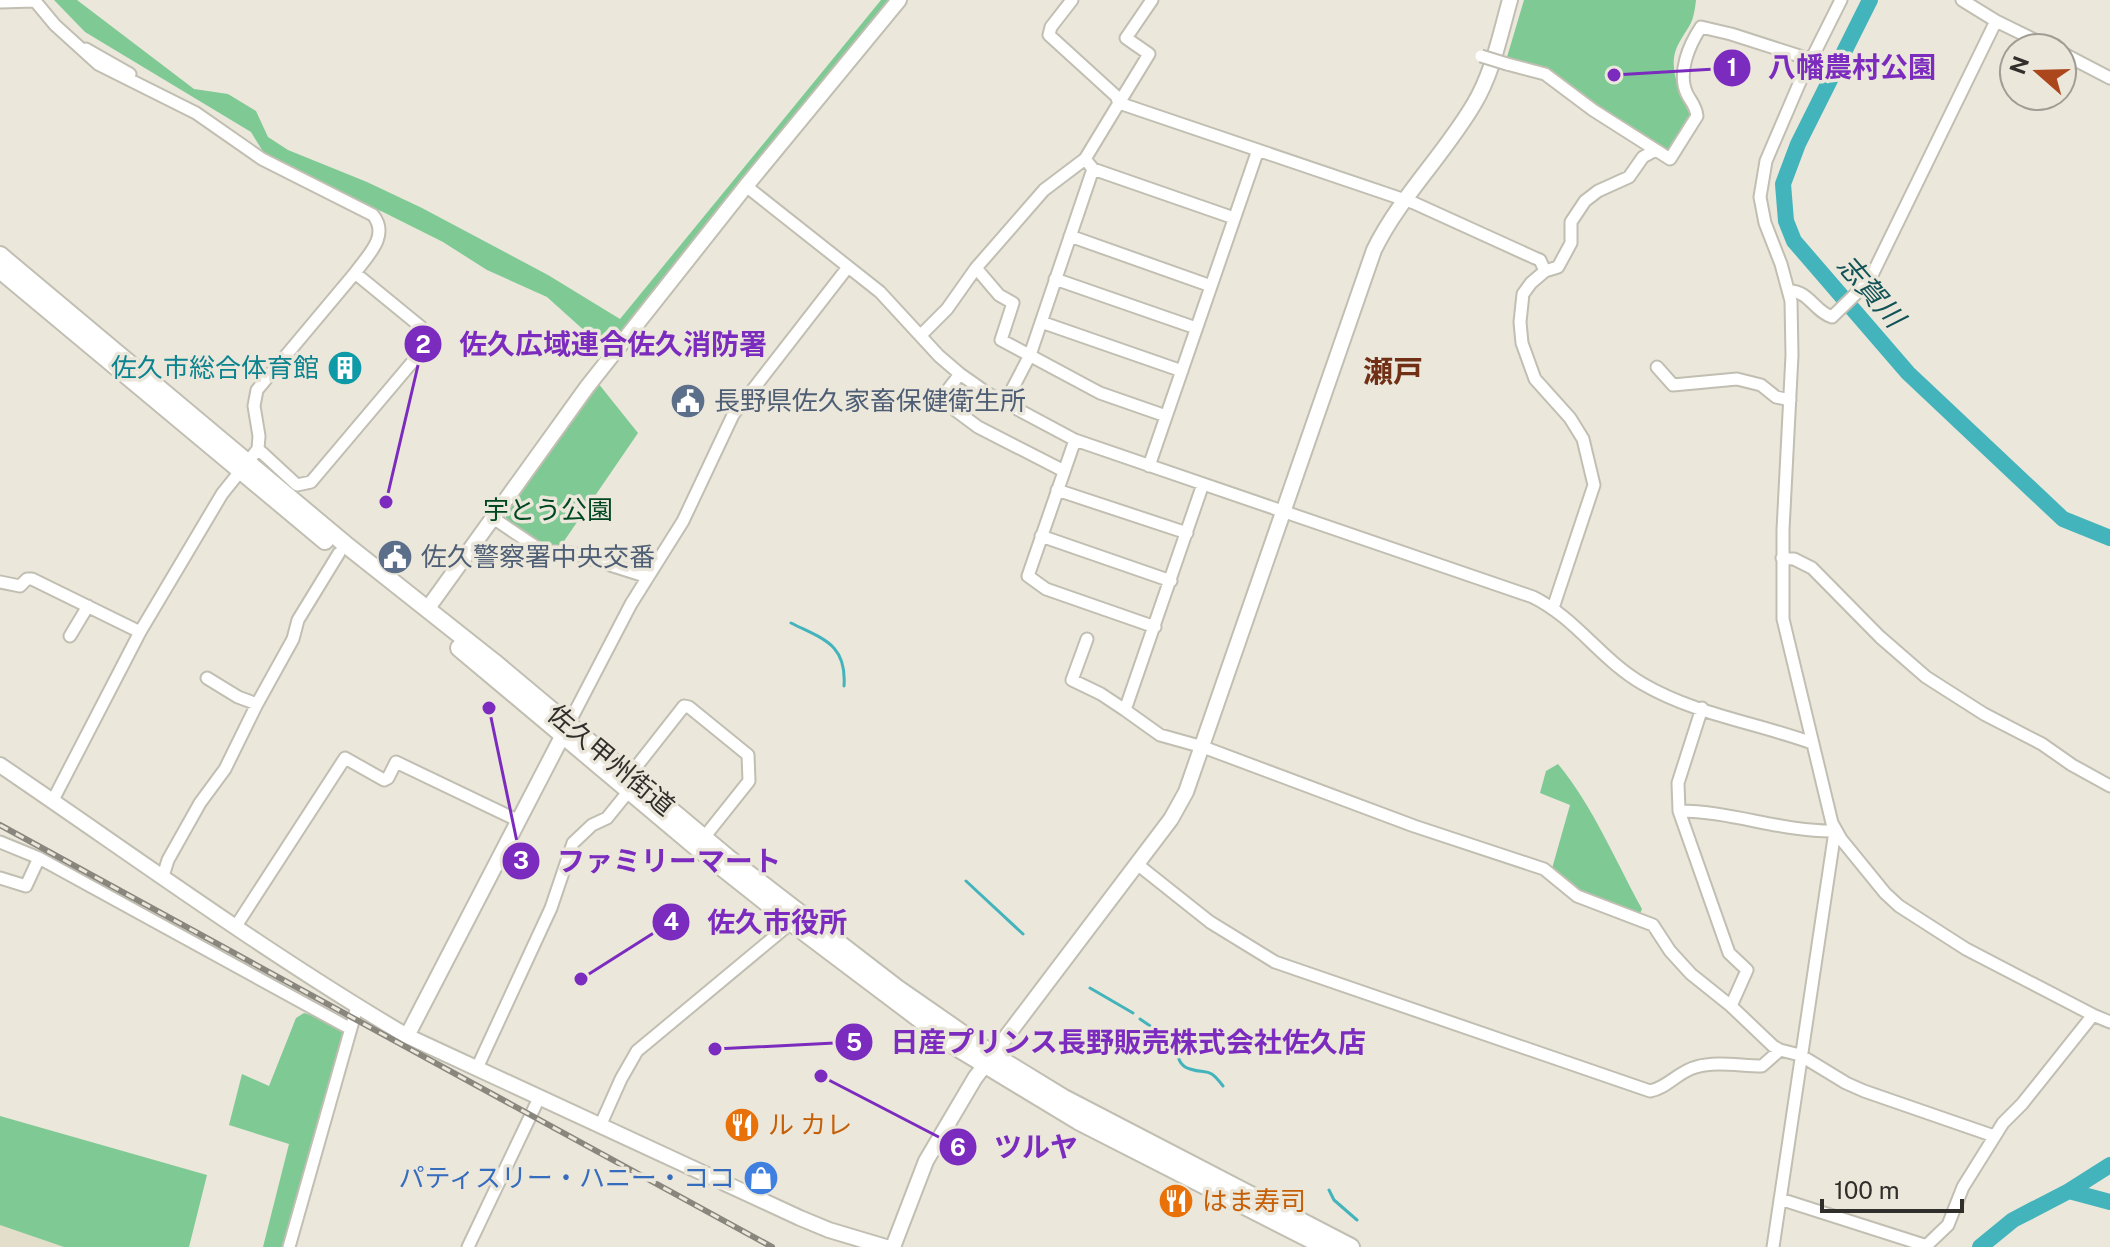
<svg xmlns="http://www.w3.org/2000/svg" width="2110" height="1247" font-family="'Public Sans','Noto Sans JP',sans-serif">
<rect width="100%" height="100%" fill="#ebe7db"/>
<!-- built -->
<path fill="#e3deca" d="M0 1220 100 1247H0Z"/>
<!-- green -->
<path fill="#7fca94" d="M54 0H77L194 89 228 94 256 111 268 137 288 150 367 182 422 208 548 275 620 319 881 0H894L607 351 547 297 487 270 443 242 383 212 316 183 267 158 251 132 85 32Z
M1524 0H1696C1693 28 1688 25 1677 47 1667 69 1682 96 1690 115L1667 152 1545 70 1507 57Z
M598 383 638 433 560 547H544L506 521V515Z
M1558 764C1594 808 1615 860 1642 909L1639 916 1579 893 1551 872 1570 805 1540 793 1546 771Z
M304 1013 321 1018 343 1031 286 1247H263L289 1144 229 1125 242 1074 269 1086 296 1018Z
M0 1116 207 1175 189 1247H64L0 1225Z"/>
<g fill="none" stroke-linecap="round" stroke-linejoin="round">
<!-- stream -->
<path stroke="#43b4bb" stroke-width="3" d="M791 623C823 639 847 644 844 686
M966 881 1023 934
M1090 988 1133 1013
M1140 1019C1150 1026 1164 1034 1172 1043 1179 1052 1176 1065 1190 1069 1208 1075 1208 1066 1223 1086
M1329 1190 1334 1200 1357 1220"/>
<!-- river -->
<path stroke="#43b4bb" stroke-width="16" d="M1870 0 1798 144 1783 184 1786 221 1794 241 1908 373 2063 519 2110 538
M2069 1191 2110 1202
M1980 1247 2013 1220 2069 1191 2110 1165"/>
<defs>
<path id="minor" d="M1152 0 1126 38 1149 54 1119 103 1414 203 1535 258 1540 260 1545 271 1531 283 1523 294 1520 322 1522 343 1535 379 1570 418 1583 439 1594 485 1553 608
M1841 0 1799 84 1766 161 1760 197 1765 223 1781 264 1791 301 1792 355 1783 530V619L1832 823 1841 839 1885 893 1899 906 1966 949 2093 1015 2110 1022
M1962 0 1996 21 2051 48
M0 2 35 1 55 25 98 64 196 113 262 159 373 215C390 236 367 256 355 273
M86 49 130 74
M2062 53 2110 78
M1507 64 1545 74 1593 110 1670 159 1697 116C1696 106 1691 102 1687 94 1677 73 1689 45 1701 27L1731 34 1812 60
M1093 169 1234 218
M746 186 880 292 939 356 960 374 987 393 1075 440 1533 597C1577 619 1600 659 1643 684 1694 714 1757 723 1812 743
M1070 236 1211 286
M976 268 999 295 1013 303 1001 340 1100 393 1166 416
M1545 271 1558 267 1571 243V222L1585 201 1598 191 1629 177 1643 157 1654 151
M1055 279 1196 328
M1790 291C1809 291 1815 312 1832 317L1869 281 1874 271 1996 21
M1041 322 1182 371
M921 335 947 309 976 268 1044 190 1085 159 1119 103 1116 96 1049 35 1051 27 1072 0
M1657 367 1673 385 1737 379 1761 385 1776 397 1790 400
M960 374 943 396V401L978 427 1064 471
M1005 403 1030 355 1093 169 1085 159
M1075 440 1028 576 1046 589 1155 627
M1149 466 1258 150
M1203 484 1125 710 1160 735 1203 747 1414 826 1544 869 1577 896 1653 925 1670 951 1691 974 1731 1006 1773 1046 1780 1050 1800 1055 1846 1083 1864 1091 1994 1136
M1057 490 1187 533
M492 520 499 522 542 551 572 553 648 577
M1041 536 1171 581
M1782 558 1794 559 1812 568 1880 637 1926 677 1984 714 2042 744 2072 765 2110 786
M0 582 20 586 27 579H32L140 632
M70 636 88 606
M1087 639 1072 680 1101 694 1125 710
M207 678 238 697 257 704
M1702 708 1678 783 1679 811 1729 953 1747 970 1731 1006
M568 725 631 604 683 521 733 415 848 267
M629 776 684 706 689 707 748 755 749 781 702 840
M53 800 140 632 222 494 258 449 259 436 254 406 257 390 355 273 421 327 426 338 425 347 311 482 297 485 258 449
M1679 811C1732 811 1782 832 1835 831
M0 842 39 858 26 886 0 878
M39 858 349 1028
M1137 864 1210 922 1275 962 1650 1091C1667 1088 1679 1071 1696 1067 1717 1061 1740 1066 1762 1066L1780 1050
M163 876 168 860 200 803 225 769 257 704 293 639 298 620 339 553
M236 926 345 758 384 780 388 778 396 762 519 821
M477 1068 551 908 573 843 592 825 607 818 628 792
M600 1126 621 1079 637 1051 797 918
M1780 1199 1927 1246
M289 1247 357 1007
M468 1247 539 1098
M1773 1247 1835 831
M1925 1247 1948 1225 1963 1187 2003 1123 2022 1104 2093 1015"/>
<path id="tertiary" d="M428 608 587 387 746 186 899 0
M0 765C134 856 266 953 407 1036L800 1218 829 1230 886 1247
M407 1036 567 727
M893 1247 926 1161 975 1078 1171 819 1186 792 1374 250C1400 197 1444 155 1474 104 1493 72 1500 35 1510 0"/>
<path id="secondary" d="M0 255 345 544 494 662 727 857 897 988 992 1054 1064 1098 1351 1247
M0 270 325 541
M459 648 696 847 792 923 959 1049 1078 1121 1325 1247"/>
</defs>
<!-- minor casing -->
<use href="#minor" stroke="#c1beb2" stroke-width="15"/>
<!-- tertiary casing -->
<use href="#tertiary" stroke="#c1beb2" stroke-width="18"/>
<!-- secondary casing -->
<use href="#secondary" stroke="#c1beb2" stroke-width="20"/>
<!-- minor -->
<use href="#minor" stroke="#fff" stroke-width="11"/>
<!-- tertiary -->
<use href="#tertiary" stroke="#fff" stroke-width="14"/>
<!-- secondary -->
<use href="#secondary" stroke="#fff" stroke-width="16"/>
<defs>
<path id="rail" d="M0 825 772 1247"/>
</defs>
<!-- rail casing -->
<use href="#rail" stroke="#89867e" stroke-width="6"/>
<!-- rail -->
<use href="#rail" stroke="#ebe7db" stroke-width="3" stroke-dasharray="9" stroke-linecap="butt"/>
<defs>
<path id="minor-bridge" d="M1481 56 1507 64"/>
</defs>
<!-- minor-bridge casing -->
<use href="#minor-bridge" stroke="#c1beb2" stroke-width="15" stroke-linecap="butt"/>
<!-- minor-bridge -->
<use href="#minor-bridge" stroke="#fff" stroke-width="11"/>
</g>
<!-- icons -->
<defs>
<symbol id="building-disc" viewBox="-11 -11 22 22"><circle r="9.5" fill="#0f9aa8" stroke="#ebe7db"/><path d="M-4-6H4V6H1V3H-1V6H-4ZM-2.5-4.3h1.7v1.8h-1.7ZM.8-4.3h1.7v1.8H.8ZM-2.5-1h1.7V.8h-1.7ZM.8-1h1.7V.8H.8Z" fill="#fff"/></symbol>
<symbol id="civic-disc" viewBox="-11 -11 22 22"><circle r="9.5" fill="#5c6f8a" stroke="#ebe7db"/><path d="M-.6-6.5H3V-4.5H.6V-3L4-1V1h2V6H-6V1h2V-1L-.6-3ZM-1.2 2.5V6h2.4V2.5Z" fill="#fff"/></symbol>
<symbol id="restaurant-disc" viewBox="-11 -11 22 22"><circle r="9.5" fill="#e8710a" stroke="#ebe7db"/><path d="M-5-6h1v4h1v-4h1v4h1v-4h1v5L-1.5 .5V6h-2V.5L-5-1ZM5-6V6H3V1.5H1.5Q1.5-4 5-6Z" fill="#fff"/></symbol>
<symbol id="shop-disc" viewBox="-11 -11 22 22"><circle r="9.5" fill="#3f7fe0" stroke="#ebe7db"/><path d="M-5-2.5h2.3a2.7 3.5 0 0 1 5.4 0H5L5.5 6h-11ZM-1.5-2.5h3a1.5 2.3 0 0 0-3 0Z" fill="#fff"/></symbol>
</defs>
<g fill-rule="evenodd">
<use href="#building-disc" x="325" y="348" width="40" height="40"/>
<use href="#civic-disc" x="668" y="381" width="40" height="40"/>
<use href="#civic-disc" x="375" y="537" width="40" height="40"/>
<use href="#restaurant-disc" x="722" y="1105" width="40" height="40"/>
<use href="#shop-disc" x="741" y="1158" width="40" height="40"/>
<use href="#restaurant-disc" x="1156" y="1181" width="40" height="40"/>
</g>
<g text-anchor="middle" stroke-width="7" stroke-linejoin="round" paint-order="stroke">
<!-- culture labels -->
<g font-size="26" fill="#0d838f" stroke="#ebe7db" text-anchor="end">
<text x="319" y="377">佐久市総合体育館</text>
</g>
<!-- service labels -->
<g font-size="26" fill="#4e5e75" stroke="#ebe7db" text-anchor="start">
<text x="714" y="410">長野県佐久家畜保健衛生所</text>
<text x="421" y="566">佐久警察署中央交番</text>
</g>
<!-- park labels -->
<g font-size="26" fill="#004821" stroke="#ebe7db">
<text x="548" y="519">宇とう公園</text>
</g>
<!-- street labels -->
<g font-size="26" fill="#312f2b" stroke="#ebe7db">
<text transform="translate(611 760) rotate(40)" y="9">佐久甲州街道</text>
</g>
<!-- food labels -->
<g font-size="26" fill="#c56008" stroke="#ebe7db" text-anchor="start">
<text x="768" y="1134">ル カレ</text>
<text x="1202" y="1210">はま寿司</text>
</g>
<!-- shop labels -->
<g font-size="26" fill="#366cbe" stroke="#ebe7db" text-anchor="end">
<text x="735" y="1187">パティスリー・ハニー・ココ</text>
</g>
<!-- water labels -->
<g font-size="28" font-style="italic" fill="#125357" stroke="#ebe7db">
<text transform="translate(1871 291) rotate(49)" y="10">志賀川</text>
</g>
<!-- quarter labels -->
<g font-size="30" font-weight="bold" fill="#713016" stroke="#ebe7db">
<text x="1393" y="382">瀬戸</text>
</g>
</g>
<!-- callouts -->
<path fill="none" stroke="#7b2cbf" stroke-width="3" d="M1614 75L1732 68M386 502L423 344M489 708L521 861M581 979L671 922M715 1049L854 1042M821 1076L958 1147"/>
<g fill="#7b2cbf" stroke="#ebe7db" stroke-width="3">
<circle cx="1614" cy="75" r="8"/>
<circle cx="386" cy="502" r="8"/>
<circle cx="489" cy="708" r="8"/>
<circle cx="581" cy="979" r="8"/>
<circle cx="715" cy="1049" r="8"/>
<circle cx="821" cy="1076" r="8"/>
<circle cx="1732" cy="68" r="20"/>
<circle cx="423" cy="344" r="20"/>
<circle cx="521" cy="861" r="20"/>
<circle cx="671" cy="922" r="20"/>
<circle cx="854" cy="1042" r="20"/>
<circle cx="958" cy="1147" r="20"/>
</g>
<g font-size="24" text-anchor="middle" font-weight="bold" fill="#fff">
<text x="1732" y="76">1</text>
<text x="423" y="353">2</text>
<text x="521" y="869">3</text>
<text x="671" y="930">4</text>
<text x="854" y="1051">5</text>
<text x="958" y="1156">6</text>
</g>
<g font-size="28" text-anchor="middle" font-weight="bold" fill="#7b2cbf" stroke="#ebe7db" stroke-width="7" stroke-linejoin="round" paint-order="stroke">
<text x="1852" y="77">八幡農村公園</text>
<text x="613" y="354">佐久広域連合佐久消防署</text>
<text x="669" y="871">ファミリーマート</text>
<text x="777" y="932">佐久市役所</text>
<text x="1128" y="1052">日産プリンス長野販売株式会社佐久店</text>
<text x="1036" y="1157">ツルヤ</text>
</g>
<!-- north arrow -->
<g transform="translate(2038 72) rotate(290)"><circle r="38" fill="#ebe7db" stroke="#a19d95" stroke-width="2"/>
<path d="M0-6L14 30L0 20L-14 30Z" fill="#ac461c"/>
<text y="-12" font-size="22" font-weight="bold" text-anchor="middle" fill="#312f2b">N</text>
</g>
<!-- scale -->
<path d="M1822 1199v12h140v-12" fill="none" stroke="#312f2b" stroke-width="4"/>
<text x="1834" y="1199" font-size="24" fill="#312f2b" stroke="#ebe7db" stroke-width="6" paint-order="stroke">100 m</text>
</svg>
